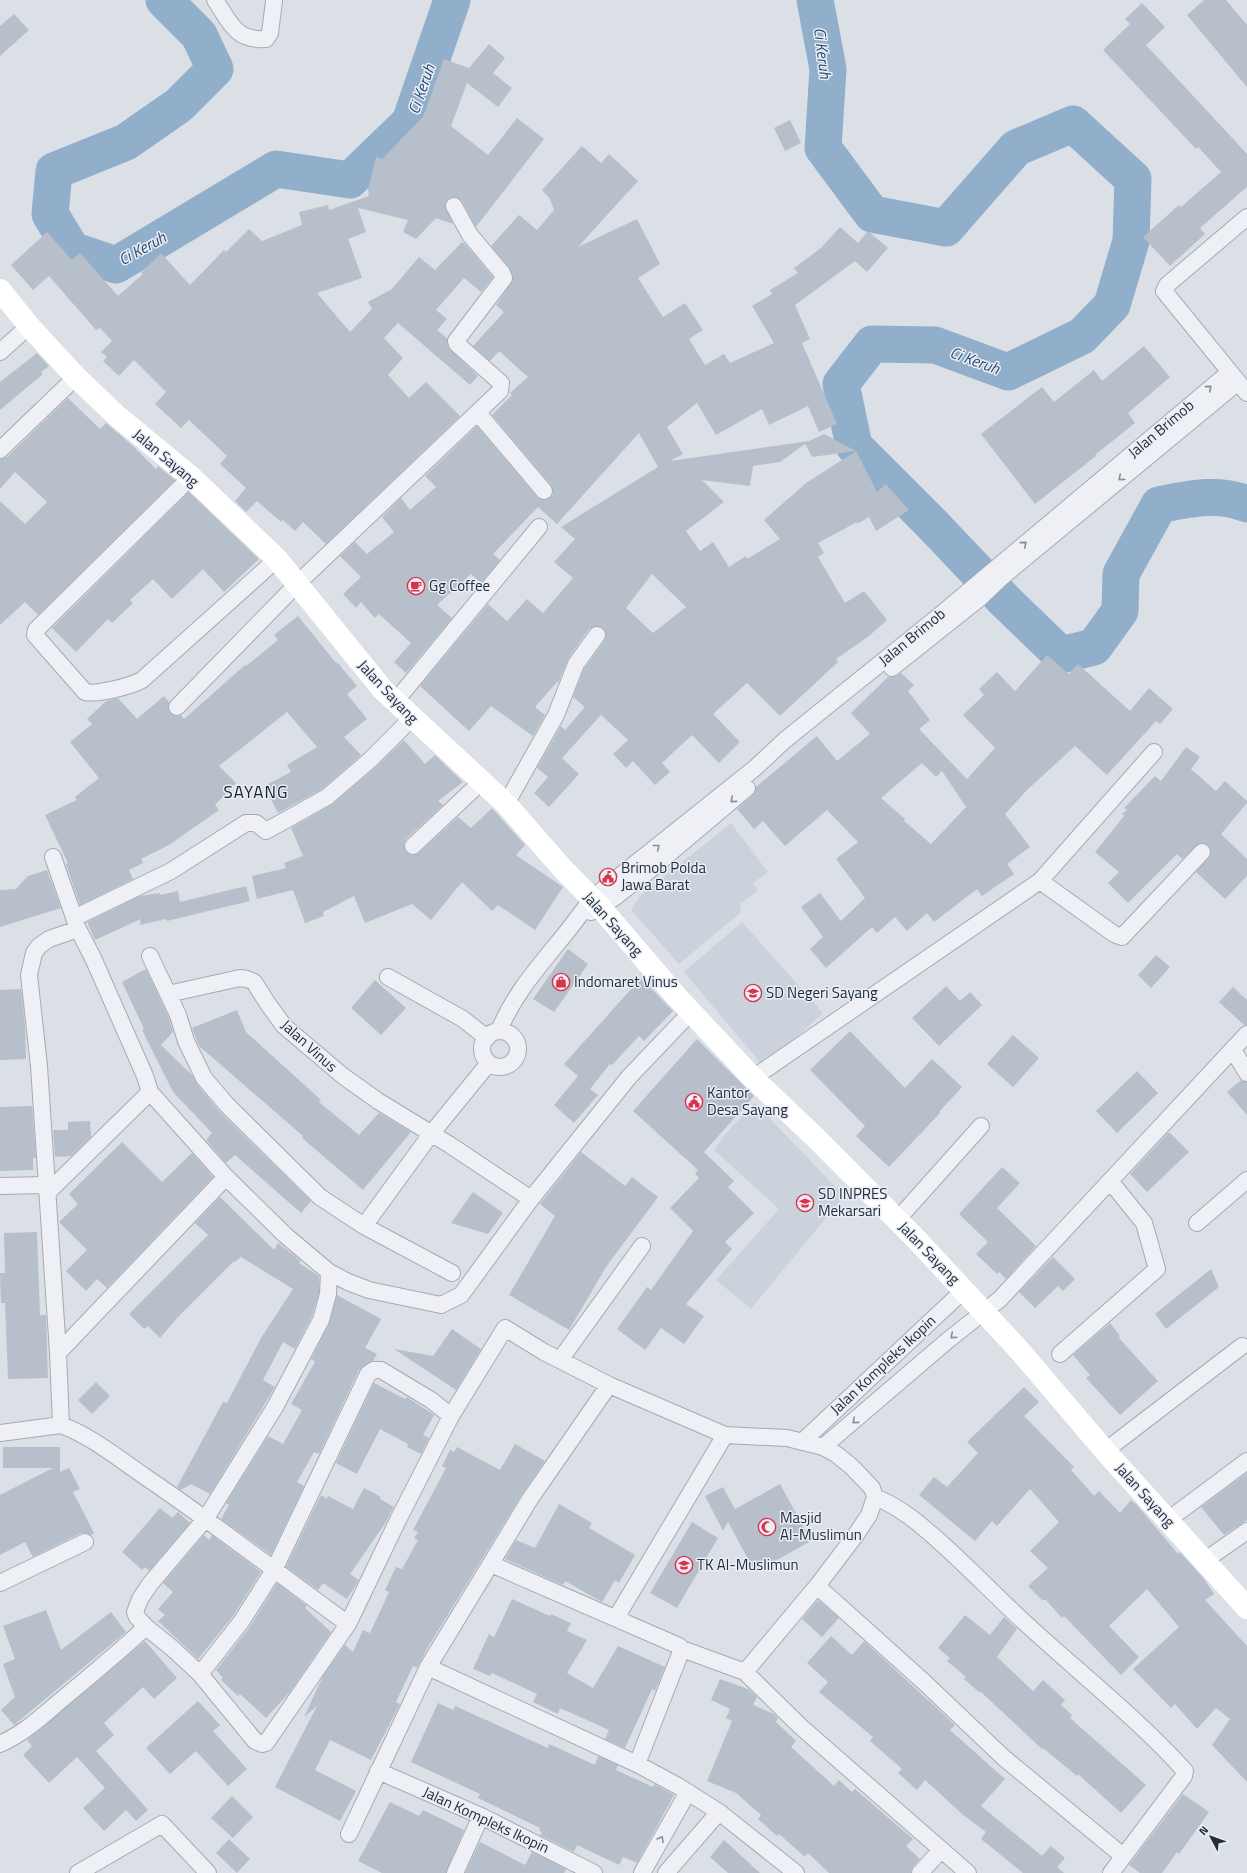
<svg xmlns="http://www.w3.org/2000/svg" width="1247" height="1873" font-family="'Titillium Web',sans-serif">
<rect width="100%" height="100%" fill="#dbe0e7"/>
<!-- built -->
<path fill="#ccd2dc" d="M731 823 768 872 753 883 758 891 740 903 741 912 679 964 631 910 640 896Z
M742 922 823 1013 764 1067 684 972Z
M755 1103 844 1196 751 1309 716 1280 779 1209 714 1150 726 1133Z"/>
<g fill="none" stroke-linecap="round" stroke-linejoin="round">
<!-- river -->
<path stroke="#91aecb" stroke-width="37" d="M164 0 199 35 215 69 179 105 126 142 54 171 50 214 72 250 116 265 276 169 350 180 410 122 452 0
M815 0 828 69 823 148 872 214 946 228 1016 148 1073 124 1133 179 1131 241 1112 305 1082 336 1008 372 935 345 872 344 841 384 854 446 932 524 1005 601 1061 655 1094 647 1120 611 1121 574 1159 505C1189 499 1218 492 1247 504"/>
</g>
<!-- building -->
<path fill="#b7bfca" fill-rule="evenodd" d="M1204 0H1226L1247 25V87L1187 15Z
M1142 3 1165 27 1146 45 1247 154V187L1200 228 1205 234 1170 266 1143 237 1179 205 1181 207 1221 172 1198 147 1196 149 1103 50 1130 24 1125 19Z
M14 14 29 30 0 56V26Z
M489 44 505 58 493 73 512 88 498 107 467 83 451 126 488 155 517 118 544 139 476 227 462 201 455 197 449 198 445 205 453 224 436 218 416 239 403 232 408 220 358 208 366 232 348 239 362 278 317 293 350 332 372 309 368 302 392 289 419 257 435 270 462 242 466 245 493 277 481 292 464 278 436 310 447 319 437 330 447 338 448 347 478 376 470 385 398 323 384 338 403 358 388 375 409 398 426 382 460 416 326 544 303 522 295 531 283 520 281 522 257 501 246 512 235 501 246 488 220 464 227 456 189 420 181 428 155 404 166 392 134 360 119 376 103 361 107 357 101 352 112 341 100 328 96 330 49 276 33 290 11 265 47 232 72 260 80 253 118 296 143 274 141 273 161 253 190 285 224 250 226 252 249 229 262 241 302 225 299 212 328 205 329 210 369 196 368 190 376 157 382 159 423 117 444 59 469 68Z
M790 120 801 143 785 151 774 128Z
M582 146 601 163 609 154 638 181 578 247 637 219 660 264 638 278 663 317 685 303 703 330 689 339 705 365 724 354 730 363 774 343 752 306 772 294 770 290 798 273 794 268 821 248 840 227 858 243 868 231 888 248 867 272 855 261 795 305 810 339 802 343 837 424 819 432 808 406 769 425 762 409 716 435 697 403 667 427 683 454 670 461 809 441 807 442 824 434 856 451 812 457 805 444 780 462 753 466 750 486 702 480 724 502 686 531 700 551 713 542 729 567 746 556 747 559 780 539 764 520 806 483 856 451 877 492 886 484 909 510 876 531 869 517 857 524V522L818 543 824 553 818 557 845 603 864 591 887 620 869 636 836 659 838 662 780 716 747 683 713 714 740 742 719 763 692 735 662 763 670 772 655 785 633 761 626 768 613 754 628 740 601 715 562 758 579 774 549 807 534 793 548 777 537 768 561 726 565 730 585 707 573 697 584 669 605 640 606 636 603 628 598 626 589 629 568 659 558 683 557 682 535 707 545 715 533 736 491 706 469 731 420 686 488 604 507 621 527 599 543 613 573 578 554 562 575 539 561 527 658 467 639 433 557 524 538 507 493 554 500 560 481 583 471 574 437 605 452 618 406 673 394 662 411 643 379 614 375 618 361 602 356 608 343 594 361 577 340 556 355 542 367 554 394 532 382 517 401 498 410 510 436 487 425 476 477 426 537 497 545 500 553 495 551 485 492 415 512 395 510 393 528 377 499 351 490 361 473 346 504 312 496 305 513 280 509 267 491 246 519 215 537 230 554 210 550 199 542 190ZM652 574 686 607 653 633 626 608Z
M1144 346 1170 377 1128 413 1135 423 1095 455 1096 456 1035 504 981 434 1042 387 1054 402 1094 370 1102 381Z
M37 353 49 366 41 372 43 374 0 410V382Z
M68 398 100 429 106 423 132 445 156 469 158 466 175 480 38 615 25 602 0 625V501L25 524 47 502 15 472 0 489V459L7 457Z
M189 492 259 559 224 592 203 569 172 599 153 579 130 600 133 603 112 623 108 619 76 652 52 628Z
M298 616 336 663 337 662 357 686 347 694 367 719 344 737 361 755 322 789 278 813 264 786 291 772 287 765 317 747 287 712 219 766 236 783 215 805 219 810 169 845 141 859 143 863 129 870 133 879 80 905 66 864 68 863 45 815 77 800 75 797 99 778 70 742 92 724 87 719 106 701 118 698 137 719 164 696 169 702 168 709 170 713 175 716 181 715 184 719 245 665 246 666 278 640 274 635Z
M1047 655 1069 674 1078 664 1130 711 1149 688 1173 709 1160 724 1156 721 1107 775 1075 746 1025 792 1005 814 1030 847 1007 864 1014 874 982 896 977 889 934 922 927 913 907 931 895 917 877 933 872 927 826 968 810 949 823 937 801 907 820 893 841 921 865 898 836 859 858 842 827 810 785 846 763 821 754 829 737 809 753 795 756 787 817 736 837 761 870 734 851 713 888 677H894L901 673 914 685 908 691 930 720 919 729 967 779 995 748 963 715 984 695 979 689 997 672 1015 691ZM922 763 936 777 942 771 966 807 931 844 904 821 905 819 881 798Z
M404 740 425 764 435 755 463 782 438 801 443 805 406 839 404 844 406 852 411 855 419 853 458 817 471 828 492 808 525 845 516 855 563 887 535 930 498 905 492 911 462 882 431 920 412 904 365 923 354 896 323 912 324 916 305 923 293 890 257 899 252 876 286 868 284 863 303 856 291 828 333 804 376 767Z
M1186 747 1200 757 1191 769 1216 791 1225 781 1247 801V803L1221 834 1247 859V876L1225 899 1196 872 1211 854 1208 845 1200 843 1182 859 1177 854 1128 903 1108 883 1119 872 1095 852 1124 816 1122 814 1127 810 1124 808 1155 776 1161 781Z
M47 870 61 908 0 927V890L16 889 28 876Z
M246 886 250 901 167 921 166 919 140 925 141 919 95 940 87 922 140 896 160 893V895L178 891 180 902Z
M568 949 588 964 554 1012 533 999Z
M1156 955 1170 967 1151 988 1138 975Z
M146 969 169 1018 173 1032 161 1045 193 1076 197 1084 220 1112 311 1201 301 1213 235 1155 226 1163 206 1140 212 1133 173 1092 142 1030 144 1029 122 982Z
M641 978 673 1011 644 1041 639 1036 612 1065 610 1064 590 1089 598 1095 574 1123 554 1105 578 1076 564 1064Z
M375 980 406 1008 381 1035 351 1008Z
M946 986 960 1001 970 992 982 1005 939 1046 912 1018Z
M1233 987 1247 1000V1025H1244L1219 1002Z
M21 989 25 1026 26 1059 0 1060V990Z
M237 1010 246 1032 321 1100 319 1102 359 1135 379 1113 411 1132 363 1190 302 1138 303 1136 199 1046 192 1028Z
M850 1031 905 1088 932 1059 962 1087 939 1112 940 1113 889 1167 856 1136 865 1126 810 1070Z
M1013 1035 1039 1058 1013 1087 987 1064Z
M697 1039 754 1096 704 1152 734 1181 728 1187 754 1213 725 1242 732 1249 686 1304 704 1316 684 1344 661 1328 645 1350 617 1329 647 1287 651 1290 693 1231 670 1208 699 1178 695 1174 698 1170 633 1111Z
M1137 1071 1158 1093 1117 1133 1096 1111Z
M1241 1080 1247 1082V1115L1227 1092Z
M32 1106 36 1158H33V1170L0 1171V1107Z
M90 1121 91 1137 71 1156 55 1157 53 1130H68V1122Z
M1169 1132 1189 1152 1147 1192 1130 1174Z
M122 1142 162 1182 192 1153 213 1177 107 1288 97 1279 86 1291 66 1271 87 1250 59 1222 78 1204 69 1194Z
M581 1152 625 1186 632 1177 658 1197 606 1267 569 1330 509 1295 555 1216 540 1204Z
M1002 1167 1020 1183 997 1208 1036 1246 1006 1279 999 1272 997 1274 976 1254 988 1242 959 1214Z
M473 1192 503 1213 488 1234 451 1223Z
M220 1197 274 1250 278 1243 301 1261 299 1263 319 1276V1293L312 1316 295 1349 283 1342 263 1380 275 1387 210 1494 191 1484 181 1490 177 1487 223 1402 227 1403 261 1338 293 1289 241 1257 235 1262 234 1261 179 1316 160 1338 148 1326 144 1329 129 1314 208 1235 195 1223Z
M37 1232 40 1315H46L48 1378 8 1379 5 1303H1L0 1273H5L4 1233Z
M1053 1257 1075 1279 1063 1291 1058 1286 1035 1308 1019 1292Z
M1211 1269 1219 1287 1166 1329 1155 1314Z
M337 1295 381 1319 365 1348 377 1354 373 1361 359 1370 319 1454 314 1452 297 1482 304 1486 271 1555 221 1519 229 1505 226 1503 268 1436 283 1444 302 1410 291 1404 315 1362 311 1359 329 1324Z
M1110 1323 1120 1336 1119 1338 1158 1381 1120 1415 1086 1378 1090 1375 1073 1355Z
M452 1329 481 1349 456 1390 394 1349 433 1356Z
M96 1382 110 1396 92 1414 78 1400Z
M374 1383 405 1399 407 1397 434 1415 423 1435 429 1438 421 1454 407 1447 408 1444 380 1429 357 1474 336 1463Z
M1024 1387 1039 1402 1024 1416 1074 1467 1071 1470 1094 1496 1099 1491 1120 1513 1131 1500 1136 1504 1178 1554 1180 1552 1205 1580 1214 1594 1205 1600 1247 1646V1782L1212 1745 1230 1719 1216 1708 1197 1729 1175 1704 1171 1708 1133 1669 1179 1627 1147 1589 1109 1626 1139 1657 1121 1675 1064 1616 1062 1618 1046 1600H1042L1028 1586 1048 1568 1030 1551 1059 1522 1030 1489 997 1526 992 1521 975 1541 919 1495 934 1477 947 1487 978 1453 967 1442Z
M515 1444 545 1461 522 1494 428 1647 417 1668 413 1666 396 1702 400 1704 371 1760 330 1740 315 1770 356 1791 340 1821 275 1787 317 1706 304 1717 323 1676 345 1645 353 1652 363 1630 370 1633 389 1592 385 1590 396 1567 402 1569 418 1540 414 1538 418 1532 413 1530 446 1468 442 1466 450 1450 454 1452 457 1447 500 1470Z
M3 1447H60V1472L69 1468 80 1489 73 1492 94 1533 91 1535 86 1533H81L33 1557 25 1542 0 1555V1495L53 1468H3Z
M1247 1473V1520L1224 1535 1201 1507Z
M780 1484 811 1541 755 1572 728 1522 723 1531 705 1496 723 1487 735 1509Z
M364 1488 381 1497 380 1499 394 1507 384 1525 350 1574 359 1580 347 1599 323 1583 318 1590 286 1567 321 1495 327 1499 328 1496 353 1509Z
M559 1504 592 1523 589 1528 635 1555 619 1583 615 1580 602 1602 565 1581 563 1585 505 1559 516 1540 535 1548Z
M160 1508 172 1518 178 1512 190 1523 149 1571 145 1567 142 1570 122 1552Z
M692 1522 718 1538 677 1608 650 1593Z
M204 1535 209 1540 212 1535 261 1572 233 1616 198 1659 158 1621 165 1615 158 1609 173 1592 163 1583Z
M277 1583 307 1606 305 1608 331 1632 290 1692 266 1718 240 1694 238 1696 221 1680 223 1678 216 1670 249 1628Z
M512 1599 550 1616 551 1614 571 1623 567 1631 587 1640 567 1673 593 1688 618 1646 665 1667 655 1691 652 1689 625 1748 605 1739 609 1730 560 1708 558 1714 533 1702 537 1694 492 1673 490 1676 473 1669 489 1634 494 1637Z
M818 1600 839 1618 822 1637 802 1619Z
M46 1610 61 1650 111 1612 126 1632 14 1725 1 1710 15 1697 3 1664 15 1659 3 1626Z
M965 1615 990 1635 1004 1617 1017 1629 997 1657 1033 1691 1043 1680 1065 1700 1061 1705 1072 1715 1070 1718 1146 1785 1121 1813 1078 1774 1077 1776 1043 1748 1042 1749 981 1692 980 1693 964 1679 966 1677 947 1661 950 1658 938 1648Z
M831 1636 852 1655 864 1641 955 1725 950 1730 1005 1779 981 1806 1042 1856 1051 1846 1065 1858 1057 1867 1064 1873H1023L981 1839 986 1832 962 1814 925 1780 917 1790 898 1773 902 1769 870 1741 873 1737 819 1692 828 1682 807 1663Z
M145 1641 177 1678 154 1699 143 1687 104 1723 114 1735 96 1751 148 1810 136 1821 126 1810 104 1831 83 1808 105 1788 77 1757 49 1783 23 1755 32 1746 27 1740Z
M720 1679 748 1689 757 1697 753 1705 774 1714 778 1718 776 1722 796 1741 791 1747 834 1786 839 1780 852 1792 855 1789 913 1839 906 1846 920 1859 913 1867 911 1873H829L808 1853 805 1857 779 1834 777 1836 758 1819 761 1815 736 1793 707 1781 732 1721 726 1718 730 1709 711 1700Z
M198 1701 220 1725 213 1731 247 1769 228 1786 196 1751 170 1774 146 1748Z
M438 1703 453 1710 455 1706 548 1748 549 1744 595 1765 598 1756 618 1765 616 1770 653 1787 654 1784 674 1795 637 1863 623 1857 619 1865 577 1845 574 1852 540 1835 542 1832 539 1830 540 1828 478 1798 480 1794 411 1762Z
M1183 1794 1209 1812 1179 1854 1177 1852 1162 1873H1140L1129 1865Z
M232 1796 253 1817 233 1838 211 1818Z
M390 1802 419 1816 423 1810 464 1830 446 1873H382L358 1861Z
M229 1839 250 1859 237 1873 216 1853Z
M724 1840 760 1873H728L710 1857Z
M480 1842 525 1865 532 1852 566 1869 564 1873H465Z"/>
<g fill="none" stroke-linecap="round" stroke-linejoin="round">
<defs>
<path id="street" d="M215 0C230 22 235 41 266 39L270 33 274 1
M1247 217 1167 285 1164 291 1247 393
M0 352 29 326
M478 413 544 491
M0 450 76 377
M191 477 36 630 35 635 85 692C97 695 131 686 142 680L277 559
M892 668 980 598 1002 577 1238 382
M394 703 539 527
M177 707 297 584 500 391 501 383 457 344 456 341 504 278 502 273 470 235 454 206
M506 804 556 715 576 664 597 635
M413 846 481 782
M53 857 78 929 93 958 145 1076 150 1092 226 1177 285 1235 329 1272 348 1282 369 1290 441 1305 461 1295 531 1199 629 1077 691 1012
M1040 881 1154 752
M591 912 614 898 650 870 747 788
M74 918 171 871 246 823H256L266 831 327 797 370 760 412 718
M78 929 49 939 39 946 34 953 29 975 39 1066 58 1353 61 1425C91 1436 118 1458 144 1476 214 1523 280 1575 348 1624
M150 956 178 1015 186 1041 204 1078 227 1105 320 1197 364 1226 452 1273
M388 977 463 1019 487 1038
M168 994 240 978 247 979 254 982 268 1004 284 1026 343 1076 378 1101 450 1145 531 1199
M499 1031C519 980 562 944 591 899L755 768 785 740 939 616 1230 372
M482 1049a18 18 0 1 1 36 0a18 18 0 1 1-36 0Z
M1233 1050 1247 1073
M753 1078 1040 881 1114 934 1122 937 1202 852
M0 1186 47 1185
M47 1193 150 1092
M897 1220 981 1126
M1197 1223 1247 1180
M364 1226 431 1134 489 1063
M329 1272 328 1294 321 1320 275 1407 206 1518 150 1584 140 1599 135 1612 137 1617 146 1627 172 1648 200 1674 255 1741 262 1744 266 1743 348 1624 398 1520 451 1416 505 1328 544 1352 609 1385 725 1435 787 1438 823 1447 836 1454 852 1467 872 1488 875 1497 869 1515 855 1536 817 1586 745 1672
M58 1353 226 1177
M1060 1354 1157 1269 1144 1223 1110 1181
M560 1360 642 1246
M0 1433 61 1425
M803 1441 964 1290
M823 1447 947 1341 1000 1299 1247 1034
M1105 1451 1242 1346
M875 1497C900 1507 920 1524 940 1542 968 1567 995 1595 1023 1621 1077 1671 1136 1717 1185 1771L1184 1776 1111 1873
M1168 1520 1247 1461
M1204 1561 1247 1531
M491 1564 679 1646 682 1649 745 1672 801 1727 968 1873
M0 1583 85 1542
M817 1586 924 1682 1004 1758 1123 1856
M616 1618 725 1435
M428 1667 637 1764 678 1786 719 1812 796 1873
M200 1674 241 1622 274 1570 368 1374 374 1370H381L431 1400 451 1416
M0 1744C23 1734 41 1717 60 1701 89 1677 118 1653 146 1627
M637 1764 682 1649
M378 1771 481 1816 594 1873
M349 1834 428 1667 530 1499 609 1385
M78 1873 162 1824 208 1873
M455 1873 481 1816
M642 1873 688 1792
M666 1873 719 1812
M920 1873 941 1850"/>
</defs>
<!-- street casing -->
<use href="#street" stroke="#a4aab4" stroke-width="18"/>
<!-- street -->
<use href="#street" stroke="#eef0f5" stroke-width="16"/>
<!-- secondary -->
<path stroke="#fff" stroke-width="22" d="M0 290 29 326 76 377 117 416 191 477 277 559 383 690 506 804 562 868 600 907 676 996 753 1078 819 1141 917 1240 1020 1351 1105 1451 1247 1608"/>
</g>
<!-- one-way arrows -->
<defs><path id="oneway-chevron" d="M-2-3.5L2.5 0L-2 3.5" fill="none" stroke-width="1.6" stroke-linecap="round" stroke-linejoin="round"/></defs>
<g stroke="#898e9a">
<use href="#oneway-chevron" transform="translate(1209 388) rotate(-40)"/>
<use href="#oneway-chevron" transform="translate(1121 478) rotate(140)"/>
<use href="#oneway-chevron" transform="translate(1024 544) rotate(-40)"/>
<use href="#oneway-chevron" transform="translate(733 800) rotate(140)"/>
<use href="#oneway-chevron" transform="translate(657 847) rotate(-39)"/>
<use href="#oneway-chevron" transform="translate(953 1336) rotate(140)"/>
<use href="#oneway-chevron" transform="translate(855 1421) rotate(139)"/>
<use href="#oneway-chevron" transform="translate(661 1839) rotate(-60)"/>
</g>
<!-- icons -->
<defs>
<symbol id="cafe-ring" viewBox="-11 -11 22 22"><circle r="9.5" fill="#eaeef5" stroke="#db314b" stroke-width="1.5"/><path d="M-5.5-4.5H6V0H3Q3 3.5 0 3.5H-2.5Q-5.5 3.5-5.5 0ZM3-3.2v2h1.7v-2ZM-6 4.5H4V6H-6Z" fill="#db314b"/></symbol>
<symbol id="civic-ring" viewBox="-11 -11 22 22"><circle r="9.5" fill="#eaeef5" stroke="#db314b" stroke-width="1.5"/><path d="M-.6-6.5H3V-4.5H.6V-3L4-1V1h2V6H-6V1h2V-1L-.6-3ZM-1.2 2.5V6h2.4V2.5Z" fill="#db314b"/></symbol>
<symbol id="shop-ring" viewBox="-11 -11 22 22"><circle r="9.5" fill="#eaeef5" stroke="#db314b" stroke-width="1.5"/><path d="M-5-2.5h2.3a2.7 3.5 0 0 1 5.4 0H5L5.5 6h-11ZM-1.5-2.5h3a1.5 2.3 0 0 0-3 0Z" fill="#db314b"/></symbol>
<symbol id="school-ring" viewBox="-11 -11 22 22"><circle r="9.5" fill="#eaeef5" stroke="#db314b" stroke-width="1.5"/><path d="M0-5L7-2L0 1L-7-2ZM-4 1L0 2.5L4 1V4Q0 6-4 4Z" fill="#db314b"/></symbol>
<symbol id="mosque-ring" viewBox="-11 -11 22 22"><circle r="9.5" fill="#eaeef5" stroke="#db314b" stroke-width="1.5"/><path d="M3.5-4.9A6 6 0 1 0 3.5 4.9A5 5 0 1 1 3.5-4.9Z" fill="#db314b"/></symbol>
</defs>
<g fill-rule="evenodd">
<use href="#cafe-ring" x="406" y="576" width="20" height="20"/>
<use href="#civic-ring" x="598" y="867" width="20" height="20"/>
<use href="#shop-ring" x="551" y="972" width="20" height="20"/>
<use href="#school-ring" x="743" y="983" width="20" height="20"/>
<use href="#civic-ring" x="684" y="1092" width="20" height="20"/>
<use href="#school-ring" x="795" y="1193" width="20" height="20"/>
<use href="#mosque-ring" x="757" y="1517" width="20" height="20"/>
<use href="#school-ring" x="674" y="1555" width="20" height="20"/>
</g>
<g text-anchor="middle" stroke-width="3" stroke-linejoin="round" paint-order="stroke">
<!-- street labels -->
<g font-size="15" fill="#242d3e" stroke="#eaeef5">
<text transform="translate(1161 429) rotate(-40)" y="5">Jalan Brimob</text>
<text transform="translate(166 458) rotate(40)" y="5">Jalan Sayang</text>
<text transform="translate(912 637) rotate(-39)" y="5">Jalan Brimob</text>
<text transform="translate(388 692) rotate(47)" y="5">Jalan Sayang</text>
<text transform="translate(613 924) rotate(48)" y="5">Jalan Sayang</text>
<text transform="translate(309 1046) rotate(42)" y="5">Jalan Vinus</text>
<text transform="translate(929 1253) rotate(46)" y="5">Jalan Sayang</text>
<text transform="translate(883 1365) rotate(-43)" y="5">Jalan Kompleks Ikopin</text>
<text transform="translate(1145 1495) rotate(48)" y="5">Jalan Sayang</text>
<text transform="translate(486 1820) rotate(25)" y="5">Jalan Kompleks Ikopin</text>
</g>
<!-- poi labels -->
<g font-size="15" fill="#242d3e" stroke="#eaeef5" text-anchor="start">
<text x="429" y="591">Gg Coffee</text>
<text x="621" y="873">Brimob Polda<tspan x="621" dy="17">Jawa Barat</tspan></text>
<text x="574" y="987">Indomaret Vinus</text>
<text x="766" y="998">SD Negeri Sayang</text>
<text x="707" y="1098">Kantor<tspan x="707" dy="17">Desa Sayang</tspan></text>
<text x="818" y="1199">SD INPRES<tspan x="818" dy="17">Mekarsari</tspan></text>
<text x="780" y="1523">Masjid<tspan x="780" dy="17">Al-Muslimun</tspan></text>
<text x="697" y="1570">TK Al-Muslimun</text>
</g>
<!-- water labels -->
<g font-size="16" font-style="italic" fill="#2a4c75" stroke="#eaeef5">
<text transform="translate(823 53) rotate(83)" y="6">Ci Keruh</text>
<text transform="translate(421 89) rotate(-71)" y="6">Ci Keruh</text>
<text transform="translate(142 248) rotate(-29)" y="6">Ci Keruh</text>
<text transform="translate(975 360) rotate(20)" y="6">Ci Keruh</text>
</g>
<!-- quarter labels -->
<g font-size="17" letter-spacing="1" fill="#161e2e" stroke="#eaeef5">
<text x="256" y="798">SAYANG</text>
</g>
</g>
<!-- north arrow -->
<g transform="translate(1211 1837) rotate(311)" stroke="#eaeef5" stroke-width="3" paint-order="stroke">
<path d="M0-3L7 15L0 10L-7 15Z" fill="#242d3e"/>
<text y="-6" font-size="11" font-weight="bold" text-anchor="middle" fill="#242d3e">N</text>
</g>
</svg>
